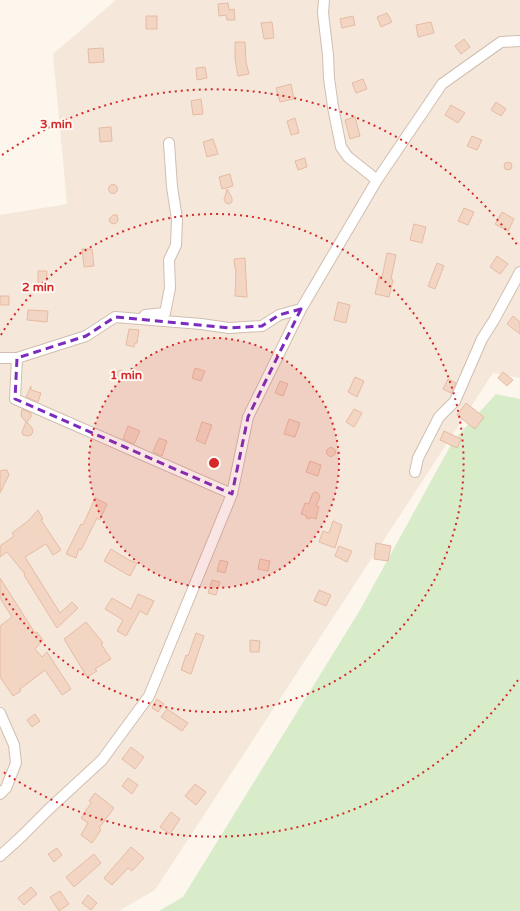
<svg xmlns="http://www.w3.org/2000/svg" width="520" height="911" font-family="'Varela Round',sans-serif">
<rect width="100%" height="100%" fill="#fdf6ec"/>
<!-- residential -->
<path fill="#f5e8da" d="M116 0H520V378L493 373 155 890 119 911H0V215L67 204 53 54Z"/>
<!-- green -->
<path fill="#d8ecc9" d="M496 394 520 399V911H159L183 897 360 610 453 441Z"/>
<!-- building -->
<path fill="#f3d5c3" stroke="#e6bba3" d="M228 3 229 10 234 9 235 20H227L226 15 219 16 218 4Z
M387 13 392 22 381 27 377 17Z
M146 16H157V29H146Z
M353 16 355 25 342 28 340 19Z
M272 22 274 38 264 39 261 23Z
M431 22 434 33 418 37 416 25Z
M464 39 470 47 461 54 455 46Z
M235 42H245L246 62 249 74 238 76 235 59Z
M103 48 104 62 89 63 88 49Z
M205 67 207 78 197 80 196 68Z
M363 79 367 89 356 93 352 83Z
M291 84 294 99 280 102 276 88Z
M201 99 203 114 193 115 191 101Z
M496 102 506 109 501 116 491 110Z
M451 105 465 113 458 123 445 115Z
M355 117 360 136 350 139 345 120Z
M295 118 299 133 291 135 287 121Z
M111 127 112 141 100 142 99 128Z
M472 136 482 140 477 150 467 146Z
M213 139 218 154 207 157 203 142Z
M305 158 307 167 298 170 295 161Z
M504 166a4 4 0 1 1 8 0a4 4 0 1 1-8 0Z
M230 174 233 186 222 189 219 177Z
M108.5 189a4.5 4.5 0 1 1 9 0a4.5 4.5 0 1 1-9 0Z
M227 189 232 198V202L229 204 226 203 224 200Z
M464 208 474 212 468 225 458 221Z
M502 212 514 219 508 231 495 224Z
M113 215H117L118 221 115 224 111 223 109 221 110 218Z
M414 224 426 227 422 243 410 240Z
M82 249H92L94 266 84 267Z
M387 253 396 255 391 279 393 280 389 297 375 294 379 276 382 277Z
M497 256 508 264 500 274 490 267Z
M245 258 247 297 235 296 236 269H235L234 259Z
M437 263 444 266 435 289 428 286Z
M38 271H47L46 286H38Z
M0 296H9V305H0Z
M338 302 350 305 346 323 334 320Z
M28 310 48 311 47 322 27 320Z
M513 316 520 322V334L507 324Z
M129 329 139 330 137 343H135L134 347 126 345Z
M195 368 205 371 201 381 192 378Z
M120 370 123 371 125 376 121 382 115 376 117 372Z
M503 372 513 380 507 386 498 378Z
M355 377 364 381 357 397 348 392Z
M448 379 456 383 451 393 443 389Z
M280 381 288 384 283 396 275 393Z
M31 386V390L41 393 38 402 26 397Z
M466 403 484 417 475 429 457 415Z
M22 409 31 413V417L27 422 32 428 33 432 31 435 28 436 23 435 22 432 26 422 21 416Z
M354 409 362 413 354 427 346 422Z
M289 419 300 423 295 437 284 434Z
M202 422 212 425 205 444 196 440Z
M128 426 140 431 134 444 123 439Z
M444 431 461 439 457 448 440 440Z
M159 438 167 441 162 456 153 452Z
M326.5 452a4.5 4.5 0 1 1 9 0a4.5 4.5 0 1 1-9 0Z
M310 461 321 465 318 476 306 472Z
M4 470H7L9 475 0 493V471Z
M314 492 318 493 320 497 316 506 319 507 316 519 311 517 310 519 306 518 307 516 301 514 305 503 309 504 312 495Z
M95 498 107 504 100 520 97 518 81 550 79 549 76 558 66 554 81 524 83 525Z
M38 510 43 519 41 520 61 550 53 555 46 544 25 557 60 613 72 602 78 608 57 628 24 575 25 574 7 552 0 557V546L14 536 12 533 28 521Z
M333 521 342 525 335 548 319 542 323 531 329 533Z
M376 543 391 546 388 561 374 559Z
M339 546 352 551 347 562 335 556Z
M111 549 129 560 137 563 130 576 104 561Z
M260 559 270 561 268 571 258 569Z
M220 560 228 562 225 573 217 571Z
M0 578 35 633 37 632 43 640 35 649 42 657 47 652 71 689 62 695 45 670 20 689 21 691 13 696 0 677V626L12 617 0 598Z
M212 580 220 582 216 595 208 593Z
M319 590 331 595 326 606 314 601Z
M138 594 154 601 147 615 140 611 126 636 117 631 123 620 105 609 112 598 131 609Z
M86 622 103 643 101 644 111 659 95 669 97 671 87 677 64 639Z
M196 633 204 636 191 674 181 670 186 655 188 656Z
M250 640 260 641 259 652H250Z
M157 699 164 704 158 712 152 708Z
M167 709 188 723 182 731 161 717Z
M35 714 40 721 32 727 27 720Z
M131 747 144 757 135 769 122 759Z
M128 778 138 785 132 794 122 786Z
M195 784 206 792 196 805 185 796Z
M95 793 114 808 99 828 101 830 92 843 81 835 88 823 81 818 91 803 89 801Z
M171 812 180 819 170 834 160 827Z
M131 847 144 858 132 871 128 868 112 885 104 878Z
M57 848 62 855 54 862 48 854Z
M94 854 101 863 74 887 66 877Z
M31 887 37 894 24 905 18 898Z
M60 891 69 904 59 911 50 897Z
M88 895 97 903 91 910 82 903Z"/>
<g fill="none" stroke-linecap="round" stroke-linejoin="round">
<defs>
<path id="minor" d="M324 0 323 13 328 55 329 78 333 107 341 147 348 157 377 180
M145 315 165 313 170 288 169 260 176 245 177 219 172 187 169 143
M0 358H17L86 336 115 317 201 324 229 328 262 326 279 315 301 309
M17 358 15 399 232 494
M415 472 418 458 439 417 455 401 482 339 494 320 520 272
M0 713 14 745 16 763 6 788 0 794
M0 856 22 836 50 808 102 760 149 696 232 494 248 417 301 309 377 180 442 84 501 42 520 41"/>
</defs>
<!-- minor casing -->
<use href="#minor" stroke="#d1beb0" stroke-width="12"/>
<!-- minor -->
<use href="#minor" stroke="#fff" stroke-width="10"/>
</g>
<!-- marked area -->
<path fill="none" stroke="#7b2cbf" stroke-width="3" stroke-dasharray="8 5" stroke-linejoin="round" d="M301 309 248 417 232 494 15 399 17 358 86 336 115 317 229 328 262 326 279 315Z"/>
<!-- distance rings -->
<circle cx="214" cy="463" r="125" fill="#d62828" fill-opacity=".12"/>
<g fill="none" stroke="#d62828" stroke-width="2" stroke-dasharray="2 4">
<circle cx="214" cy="463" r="125"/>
<path d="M1 335A249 249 0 1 1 1 591"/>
<path d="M518 680A374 374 0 0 1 2 771M2 155A374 374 0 0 1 518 246"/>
</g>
<circle cx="214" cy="463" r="6" fill="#d62828" stroke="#fffaf3" stroke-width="2"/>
<g font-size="12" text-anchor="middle" font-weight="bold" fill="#d62828" stroke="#fffaf3" stroke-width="4" stroke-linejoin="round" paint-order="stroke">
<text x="56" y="128">3 min</text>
<text x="38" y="291">2 min</text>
<text x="126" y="379">1 min</text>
</g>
</svg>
